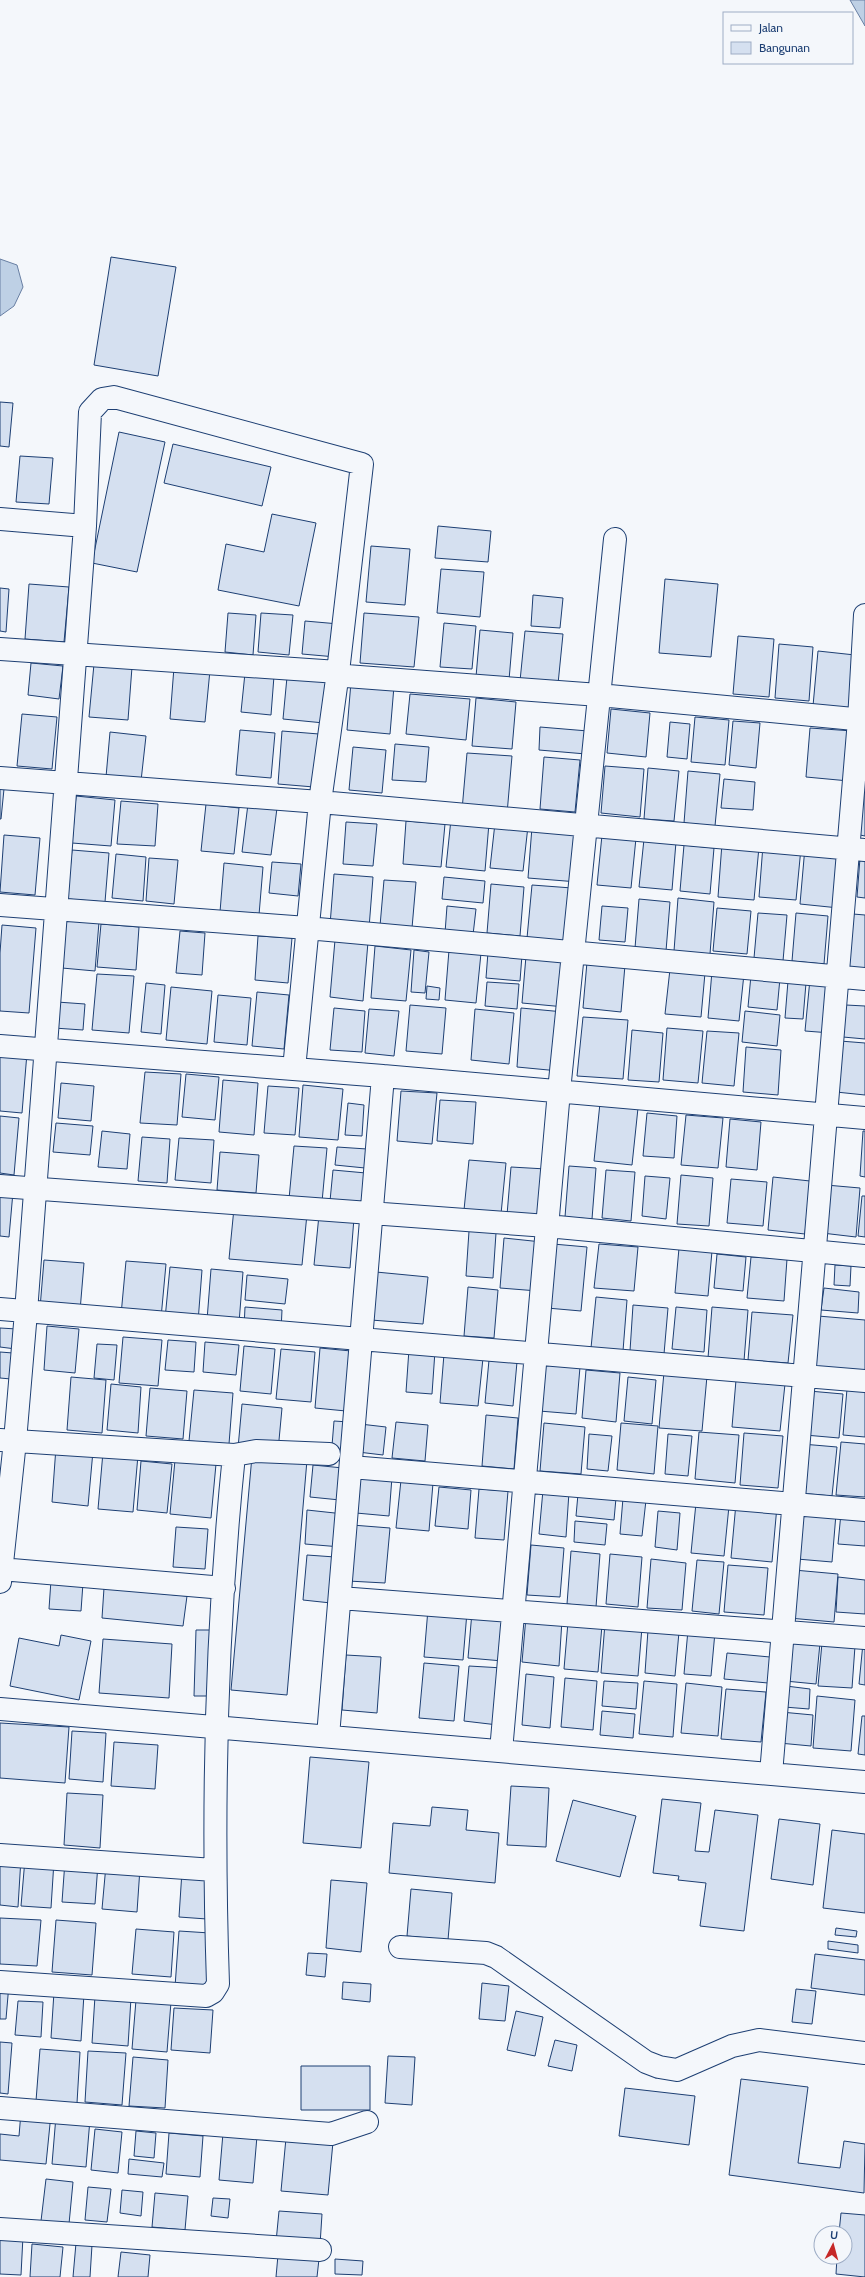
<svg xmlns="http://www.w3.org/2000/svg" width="865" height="2277" font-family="Cabin,sans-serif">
<rect width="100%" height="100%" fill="#f4f7fb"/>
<!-- water -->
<path fill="#bed0e5" stroke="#687fa3" d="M850 0H865V26Z
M0 259 17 265 23 287 14 306 0 316Z"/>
<!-- building -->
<path fill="#d5e0f0" stroke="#1d3f73" d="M111 257 176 267 158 376 94 365Z
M0 402 13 403 9 447 0 446Z
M119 432 165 442 137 572 92 563Z
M173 444 271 467 262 506 164 483Z
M20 456 53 458 49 504 16 502Z
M272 514 316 523 299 606 218 590 226 544 264 552Z
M438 526 491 531 488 562 435 558Z
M371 546 410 549 405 605 366 602Z
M441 569 484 572 480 617 437 613Z
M665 579 718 584 711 657 659 653Z
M29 584 69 587 64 642 25 639Z
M0 588 9 589 6 632 0 631Z
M533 595 563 598 560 628 531 626Z
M228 613 256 615 253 655 225 652Z
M261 613 293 615 289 655 258 652Z
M364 613 419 617 414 667 360 663Z
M305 621 339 624 336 657 302 654Z
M444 623 476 626 472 669 440 667Z
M480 630 513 633 509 680 476 677Z
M525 631 563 634 558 684 520 681Z
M738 636 774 639 769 697 733 694Z
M779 644 813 647 809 701 775 698Z
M818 651 855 655 851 710 813 706Z
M31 663 63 666 59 699 28 695Z
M94 664 132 667 128 720 89 717Z
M174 667 210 670 205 722 170 719Z
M245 673 274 676 271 715 241 712Z
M287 677 328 680 324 723 283 719Z
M351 682 394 686 390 734 347 730Z
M410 694 470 699 466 740 406 734Z
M476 698 516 702 512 749 472 746Z
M611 709 650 713 646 757 607 753Z
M22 714 57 717 52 769 17 766Z
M695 717 729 720 725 765 691 762Z
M733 721 760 723 756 768 729 765Z
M670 722 690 724 687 759 667 757Z
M540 727 588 731 586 754 539 750Z
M810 728 853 731 849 781 806 777Z
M240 730 275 733 271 778 236 775Z
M282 731 319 734 314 787 278 784Z
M110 732 146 736 141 781 106 777Z
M395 744 429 747 426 782 392 780Z
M353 747 386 750 382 793 349 790Z
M467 753 512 756 507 814 462 810Z
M544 757 580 760 575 812 540 809Z
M605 766 644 769 640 817 601 813Z
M648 768 679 771 674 821 644 819Z
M688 771 720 774 715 826 684 823Z
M724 779 755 782 753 810 721 808Z
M0 788 4 789 1 819H0Z
M864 789H865V836L860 835Z
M76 796 115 800 111 846 72 843Z
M121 801 158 804 155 846 117 844Z
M206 804 239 808 234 854 201 851Z
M248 804 277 808 271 855 242 852Z
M451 819 489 823 485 871 446 867Z
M406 821 445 824 441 867 403 864Z
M346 822 377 824 373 866 343 864Z
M495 823 528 826 523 871 490 868Z
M532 827 583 832 578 882 528 878Z
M4 835 40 838 35 895 0 892Z
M602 835 636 838 631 888 597 885Z
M644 839 676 842 672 890 639 887Z
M722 843 759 847 754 900 718 897Z
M684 845 714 848 710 894 680 891Z
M763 845 801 848 796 900 759 897Z
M805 847 844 851 839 908 800 904Z
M72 850 109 853 105 902 67 899Z
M116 854 146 857 143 901 112 898Z
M149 858 178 860 174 904 146 901Z
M860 858 865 859V898L857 897Z
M272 862 301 864 298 896 269 893Z
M224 863 263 867 259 915 220 912Z
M334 874 373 877 369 928 330 925Z
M444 877 485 881 483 903 442 899Z
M384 880 416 882 412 928 380 926Z
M491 884 524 887 520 936 487 933Z
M532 885 572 888 567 941 527 938Z
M678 898 714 902 710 954 674 951Z
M639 899 670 902 666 951 635 948Z
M447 906 476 909 473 935 445 933Z
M602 906 628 908 625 942 599 940Z
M717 908 751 911 747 954 713 951Z
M758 913 787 915 783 961 754 958Z
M796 913 828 916 824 964 792 961Z
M853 914 865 915V969L849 967Z
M66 919 99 922 95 971 62 968Z
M101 924 139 927 136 970 97 967Z
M2 925 36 928 29 1013 0 1011V953Z
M180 931 205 933 202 975 176 973Z
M258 936 292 938 288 983 255 980Z
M335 940 368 942 363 1001 330 997Z
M375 946 411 950 406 1001 371 998Z
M414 950 429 952 425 993 411 992Z
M449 950 481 953 476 1003 445 1000Z
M488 952 522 955 520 981 486 978Z
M526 956 569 960 565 1007 522 1003Z
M587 962 625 965 621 1012 583 1008Z
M670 969 705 973 701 1017 665 1014Z
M712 971 744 974 739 1021 708 1018Z
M97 974 134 976 129 1033 92 1030Z
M751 975 780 978 777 1010 748 1007Z
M810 979 835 981 831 1033 805 1031Z
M788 981 806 983 803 1019 785 1018Z
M487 982 519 984 517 1009 485 1006Z
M146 983 165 985 161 1034 141 1032Z
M427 986 440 988 439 1000 426 999Z
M171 987 212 991 207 1044 166 1040Z
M257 992 289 995 284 1049 252 1046Z
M218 995 251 998 247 1045 214 1042Z
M57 1002 85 1004 83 1030 54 1028Z
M410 1005 446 1008 442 1054 406 1051Z
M846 1005 865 1006V1039L843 1037Z
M334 1008 365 1011 362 1052 330 1050Z
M521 1008 564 1012 559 1071 517 1067Z
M369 1009 399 1011 394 1056 365 1053Z
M475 1009 514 1013 509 1064 471 1060Z
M745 1011 780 1015 777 1046 742 1042Z
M583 1017 628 1020 623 1079 577 1076Z
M667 1028 703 1031 698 1083 663 1080Z
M632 1030 663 1033 659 1082 628 1080Z
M707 1031 739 1033 734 1086 702 1083Z
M840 1041 865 1043V1095L836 1092Z
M746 1047 781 1050 778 1095 743 1092Z
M0 1050 27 1053 22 1113 0 1111Z
M145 1072 181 1074 177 1125 140 1123Z
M186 1074 219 1077 215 1120 182 1117Z
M223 1080 258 1083 254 1135 219 1132Z
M61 1083 94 1086 91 1121 58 1118Z
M303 1085 343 1089 338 1140 299 1137Z
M268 1086 299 1088 295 1135 264 1133Z
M401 1091 437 1093 432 1144 397 1141Z
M440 1100 476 1102 473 1144 437 1141Z
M348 1103 364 1105 362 1136 345 1135Z
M600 1103 638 1108 632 1165 594 1161Z
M647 1113 677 1116 674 1158 643 1156Z
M686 1115 723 1118 718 1168 681 1165Z
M0 1116 19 1118 14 1175 0 1173Z
M730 1119 761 1122 757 1170 726 1167Z
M56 1123 93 1126 90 1155 53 1152Z
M102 1131 130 1134 127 1169 98 1167Z
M863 1131H865V1177L860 1176Z
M142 1137 170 1139 167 1183 138 1181Z
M179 1138 214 1140 211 1183 175 1180Z
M294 1146 327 1148 322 1202 289 1199Z
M337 1147 367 1149 365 1168 335 1165Z
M220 1152 259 1155 256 1193 217 1190Z
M469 1160 506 1163 501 1214 464 1210Z
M569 1166 596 1168 592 1219 565 1217Z
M511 1167 546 1169 542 1218 507 1215Z
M333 1170 366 1173 363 1204 330 1201Z
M606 1170 635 1172 631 1221 602 1218Z
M681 1175 713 1178 709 1226 677 1224Z
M645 1176 670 1178 666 1219 642 1216Z
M773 1177 810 1181 805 1234 768 1230Z
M731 1179 767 1182 763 1226 727 1223Z
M826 1185 860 1188 856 1237 822 1233Z
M0 1191 13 1192 9 1237 0 1236Z
M862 1196H865V1237L858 1236Z
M234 1208 307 1214 302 1265 229 1259Z
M319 1215 354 1218 350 1268 314 1265Z
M469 1231 496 1233 493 1278 466 1276Z
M504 1238 542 1242 538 1291 500 1288Z
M553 1244 587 1247 581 1311 547 1308Z
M599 1244 638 1247 634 1291 594 1288Z
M679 1248 712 1251 708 1296 675 1293Z
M717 1254 746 1257 743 1291 714 1288Z
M751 1257 787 1259 784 1301 747 1298Z
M44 1260 84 1263 80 1311 40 1308Z
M126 1261 166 1264 161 1318 121 1315Z
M835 1265 851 1266 850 1286 834 1285Z
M170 1267 202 1270 198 1322 165 1319Z
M211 1269 243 1272 239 1323 207 1320Z
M376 1272 428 1277 423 1324 371 1320Z
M247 1275 288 1279 285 1304 245 1300Z
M468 1287 498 1290 494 1338 464 1336Z
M824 1288 859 1292 858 1313 821 1310Z
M596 1297 627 1300 623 1351 591 1348Z
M633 1305 668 1308 664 1354 630 1351Z
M245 1307 282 1310 281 1331 244 1328Z
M676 1307 707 1310 704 1352 672 1349Z
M712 1307 748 1310 744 1361 708 1358Z
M752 1312 793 1315 788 1363 748 1360Z
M818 1316 865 1320V1372L813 1368Z
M47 1326 79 1329 75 1373 44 1370Z
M0 1328 17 1329 16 1349 0 1347Z
M123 1337 162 1340 158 1386 119 1383Z
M168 1340 196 1342 194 1372 165 1370Z
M205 1342 239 1345 236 1375 203 1372Z
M97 1344 117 1345 114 1380 94 1378Z
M244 1346 275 1349 271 1394 240 1391Z
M320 1348 351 1351 346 1411 315 1408Z
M281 1349 315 1352 311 1402 276 1399Z
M409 1349 435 1351 432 1394 406 1392Z
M0 1352 13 1353 11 1379 0 1378Z
M444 1354 483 1358 478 1406 440 1403Z
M489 1360 517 1362 513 1406 485 1403Z
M543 1363 580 1367 576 1414 539 1411Z
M586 1370 620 1373 616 1422 582 1418Z
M664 1372 707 1376 702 1431 659 1428Z
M71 1377 106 1380 102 1433 67 1430Z
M628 1377 656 1380 652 1424 624 1421Z
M736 1380 785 1384 780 1431 732 1427Z
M111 1384 141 1387 138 1433 107 1430Z
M150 1388 187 1391 183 1439 146 1436Z
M847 1389 865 1391V1437L843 1435Z
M194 1390 233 1393 229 1444 189 1441Z
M809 1391 843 1394 839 1438 805 1435Z
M242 1404 282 1408 278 1451 238 1448Z
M486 1415 518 1418 514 1469 482 1466Z
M334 1421 349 1422 346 1460 331 1458Z
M396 1422 428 1425 425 1461 392 1458Z
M544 1423 585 1427 581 1474 540 1471Z
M621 1423 658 1426 654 1474 617 1470Z
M360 1424 386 1427 383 1455 358 1452Z
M699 1432 739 1435 735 1483 695 1479Z
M744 1433 783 1436 778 1488 740 1485Z
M589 1434 612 1436 608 1471 587 1469Z
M668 1434 692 1436 688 1476 665 1474Z
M841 1442 865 1444V1497L836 1495Z
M802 1444 837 1447 832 1496 798 1493Z
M56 1447 93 1451 88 1506 52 1502Z
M103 1452 138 1455 133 1512 98 1509Z
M252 1456 307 1460 287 1695 231 1690Z
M175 1460 216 1464 211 1518 170 1514Z
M141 1461 172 1464 167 1513 137 1510Z
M313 1465 343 1468 340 1500 310 1497Z
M359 1474 392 1477 389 1516 356 1513Z
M401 1480 433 1483 429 1531 396 1528Z
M439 1487 471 1490 468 1529 435 1526Z
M479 1489 508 1491 504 1540 475 1538Z
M543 1490 569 1492 566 1537 539 1534Z
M578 1494 616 1498 614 1520 576 1516Z
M623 1498 646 1500 642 1536 620 1534Z
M696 1503 729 1506 724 1556 691 1553Z
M736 1503 777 1506 772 1562 731 1558Z
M307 1510 344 1514 341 1547 305 1544Z
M658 1511 680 1513 677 1550 655 1547Z
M801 1511 836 1514 832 1562 797 1559Z
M841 1513 865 1515V1546L838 1544Z
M575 1521 607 1524 605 1545 574 1542Z
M352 1525 390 1528 385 1583 348 1581Z
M176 1527 208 1529 205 1569 173 1567Z
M531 1545 564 1548 560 1597 527 1595Z
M571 1551 600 1554 596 1607 567 1604Z
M610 1554 642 1557 638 1607 606 1604Z
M307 1555 335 1557 331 1603 303 1600Z
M651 1559 686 1563 682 1610 647 1608Z
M697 1560 724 1562 719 1614 692 1611Z
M728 1565 768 1568 764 1615 724 1612Z
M794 1570 838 1574 834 1622 789 1618Z
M838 1577 865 1580V1614L836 1612Z
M51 1580 83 1583 81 1611 49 1609Z
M104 1588 187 1596 183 1626 102 1618Z
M428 1609 467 1612 463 1660 424 1657Z
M472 1612 507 1615 503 1661 468 1658Z
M526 1617 562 1620 559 1666 522 1662Z
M568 1622 602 1625 598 1672 564 1669Z
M605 1623 642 1627 638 1676 601 1673Z
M196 1630H212L211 1696H194Z
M648 1630 679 1632 675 1676 645 1673Z
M688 1630 715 1632 711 1676 684 1674Z
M61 1635 91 1641 79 1700 10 1686 19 1638 59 1646Z
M103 1639 172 1644 169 1698 99 1693Z
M788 1641 820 1643 816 1684 785 1681Z
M822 1643 855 1646 852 1688 818 1686Z
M863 1643H865V1685L859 1684Z
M727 1653 770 1657 768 1683 724 1679Z
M346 1655 381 1657 377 1713 342 1710Z
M424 1663 459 1666 454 1721 419 1718Z
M469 1666 503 1668 498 1725 464 1721Z
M526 1674 554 1677 550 1728 522 1725Z
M565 1678 597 1681 593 1730 561 1727Z
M604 1681 638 1683 636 1709 602 1706Z
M644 1681 677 1684 673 1737 639 1734Z
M686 1683 722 1687 718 1736 681 1733Z
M786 1686 810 1689 809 1709 784 1707Z
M726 1689 766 1692 761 1742 721 1739Z
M817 1696 855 1700 851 1751 813 1748Z
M602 1711 635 1714 633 1738 600 1735Z
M781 1712 813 1715 811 1746 779 1743Z
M862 1716H865V1755L858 1754Z
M0 1723 69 1727 65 1783 0 1778Z
M72 1731 106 1733 103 1782 69 1779Z
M114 1742 158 1745 155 1789 111 1786Z
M310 1757 369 1762 361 1848 303 1843Z
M511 1786 549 1788 546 1847 507 1845Z
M67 1793 103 1795 100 1848 64 1845Z
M662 1799 701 1803 695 1851 709 1852 715 1810 758 1815 744 1931 700 1926 706 1883 678 1880 679 1876 653 1873Z
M573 1800 636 1816 620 1877 556 1861Z
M432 1807 468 1810 466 1830 499 1833 495 1883 389 1873 393 1823 430 1826Z
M779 1819 820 1824 813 1885 771 1879Z
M832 1830 865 1834V1913L823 1908Z
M0 1857 21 1858 18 1907 0 1905Z
M25 1859 54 1861 51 1908 21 1906Z
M65 1861 98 1864 95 1904 62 1902Z
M106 1865 140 1868 137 1912 102 1909Z
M182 1871 211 1873 207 1919 179 1917Z
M331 1880 367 1883 361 1952 326 1948Z
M411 1889 452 1893 448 1940 407 1936Z
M0 1918 41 1920 37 1966 0 1964Z
M56 1920 96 1923 92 1975 52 1972Z
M836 1928 857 1931 856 1937 835 1935Z
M136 1929 174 1932 171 1977 132 1974Z
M179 1931 210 1933 206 1989 175 1987Z
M828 1941 858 1945V1953L828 1949Z
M308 1953 327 1954 325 1977 306 1975Z
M815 1954 865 1960V1995L811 1988Z
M343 1982 371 1984 370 2002 342 1999Z
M0 1983 9 1984 6 2019H0Z
M482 1983 509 1986 505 2021 479 2019Z
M796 1989 816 1991 812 2024 792 2022Z
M54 1992 84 1994 81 2041 51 2038Z
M95 1996 131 1998 128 2046 92 2043Z
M136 2000 171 2002 167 2052 132 2049Z
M18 2001 43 2002 41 2037 15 2035Z
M174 2008 213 2010 210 2053 171 2050Z
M516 2011 543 2017 535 2056 507 2050Z
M555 2040 577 2045 572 2071 548 2066Z
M0 2042 12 2043 8 2094 0 2093Z
M40 2049 80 2052 77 2103 36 2101Z
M88 2051 126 2053 122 2105 85 2102Z
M388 2056 415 2057 412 2105 385 2103Z
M133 2057 168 2060 165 2108 129 2106Z
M301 2066H370V2110H301Z
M741 2079 808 2087 798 2163 840 2168 844 2141 865 2144 864 2193 729 2175Z
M625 2088 695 2096 689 2145 619 2136Z
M21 2112 51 2114 46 2164 0 2160V2134L19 2136Z
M56 2116 90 2119 86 2167 52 2164Z
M95 2129 122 2132 118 2173 91 2170Z
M136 2131 156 2133 154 2158 134 2156Z
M169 2133 203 2136 200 2177 166 2174Z
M223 2133 257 2136 253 2183 219 2180Z
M286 2138 333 2142 328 2195 281 2191Z
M129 2159 164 2163 162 2177 128 2174Z
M46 2179 73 2182 69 2224 41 2221Z
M88 2187 111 2189 107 2222 85 2220Z
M122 2190 143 2192 141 2216 120 2213Z
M155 2193 188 2196 185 2230 152 2227Z
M213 2198 230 2199 228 2218 211 2216Z
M279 2211 322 2214 320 2245 276 2242Z
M841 2213 865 2215V2277L836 2274 837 2257H845V2233H839Z
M0 2235 23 2236 21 2275 0 2274Z
M76 2243 92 2245 90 2277H73Z
M32 2244 63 2247 60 2277H30Z
M121 2252 150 2255 148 2277H118Z
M278 2255 319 2259 317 2277H276Z
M335 2259 363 2261 362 2275 335 2274Z"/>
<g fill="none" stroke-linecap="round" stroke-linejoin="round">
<defs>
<path id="minor" d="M0 519 85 526
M0 649 338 672 346 676 599 695 865 720
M0 778 320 802 865 850
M0 905 307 928 865 979
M0 1046 383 1076 865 1118
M0 1186 547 1226 865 1256
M0 1309 865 1381
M0 1440 234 1455 256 1451 329 1454
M351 1467 865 1510
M0 1569 224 1588
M0 1582 15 1441 26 1312 85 526 90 412 102 399 114 397 362 464 338 672 320 802 294 1069
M340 1598 865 1638
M0 1709 865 1782
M328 1736 383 1076
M501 1751 559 1091 615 539
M771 1774 859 720 865 615
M0 1855 214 1870
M400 1947 486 1953 496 1957 646 2062 659 2067 677 2070 732 2046 759 2040 865 2053
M0 1982 206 1996 213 1992 218 1984C212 1808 216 1630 234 1455
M0 2108 331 2134 367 2122
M0 2229 320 2250"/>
</defs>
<!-- minor casing -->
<use href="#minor" stroke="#1d3f73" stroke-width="24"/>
<!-- minor -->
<use href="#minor" stroke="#f4f7fb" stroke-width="22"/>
</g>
<!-- legend -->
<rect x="723" y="12" width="130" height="52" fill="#f4f7fb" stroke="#9eadc5"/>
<rect x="731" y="25" width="20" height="6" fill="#f4f7fb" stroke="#9eadc5"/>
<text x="759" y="32" font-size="12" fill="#1d3f73">Jalan</text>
<rect x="731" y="42" width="20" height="12" fill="#d5e0f0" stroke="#9eadc5"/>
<text x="759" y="52" font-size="12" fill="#1d3f73">Bangunan</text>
<!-- north arrow -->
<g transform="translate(833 2245) rotate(6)"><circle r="19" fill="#f4f7fb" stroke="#9eadc5"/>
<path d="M0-3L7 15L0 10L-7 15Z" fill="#c62828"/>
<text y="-6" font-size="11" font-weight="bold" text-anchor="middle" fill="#1d3f73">U</text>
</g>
</svg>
